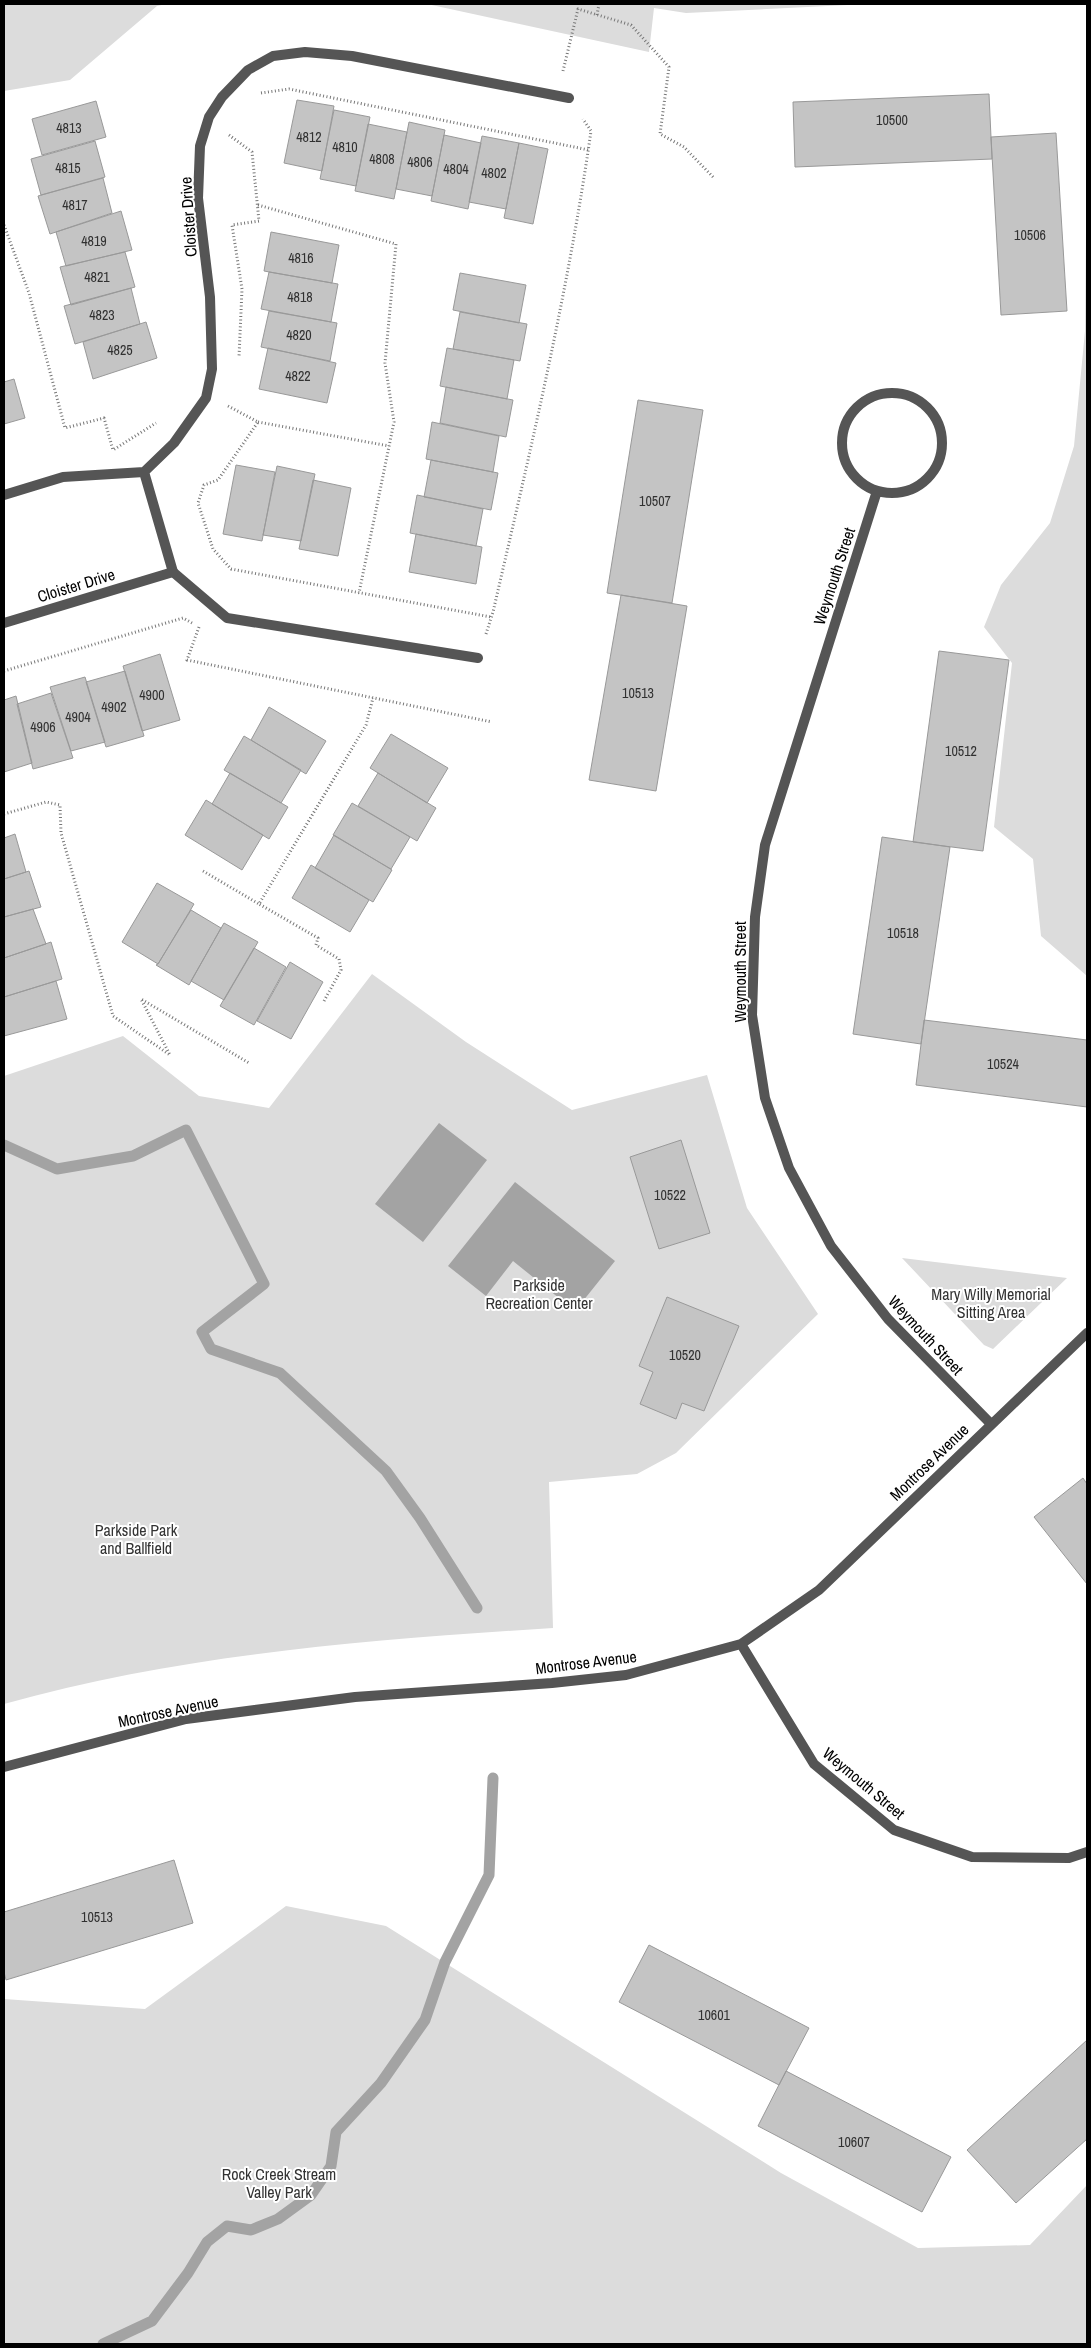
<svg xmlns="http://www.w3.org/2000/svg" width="1091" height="2348" font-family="'Archivo Narrow',sans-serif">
<rect width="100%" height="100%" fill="#fff"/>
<!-- green -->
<path fill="#dcdcdc" d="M4 4H166L157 6 70 80 4 91Z
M427 4H868L686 13 654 8 649 52Z
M1087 131V976L1041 936 1033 859 994 827 1012 663 984 627 1001 585 1050 523 1074 446 1085 331Z
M372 974 466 1042 572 1110 707 1075 747 1208 818 1314 676 1453 637 1474 549 1482 553 1628C368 1640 182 1654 4 1704V1076L123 1036 199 1096 269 1108Z
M902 1258 1067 1278 993 1349 984 1345Z
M286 1906 386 1926 781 2173 918 2248 1030 2245 1087 2185V2344H4V1999L145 2009Z"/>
<!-- water -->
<path fill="#a3a3a3" d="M439 1123 487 1160 423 1242 375 1204Z
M515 1182 615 1261 575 1311 513 1261 486 1296 448 1266Z"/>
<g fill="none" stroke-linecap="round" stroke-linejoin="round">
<!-- stream -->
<path stroke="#a3a3a3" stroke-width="11" d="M4 1145 57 1169 133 1156 186 1130 264 1284 202 1332 211 1349 280 1373 386 1471 420 1518 477 1608
M103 2344 152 2321 188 2273 207 2242 227 2226 251 2230 278 2219 311 2195 331 2166 336 2132 381 2083 425 2020 445 1962 489 1875 493 1778"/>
</g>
<!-- building -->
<path fill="#c4c4c4" stroke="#999" d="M989 94 992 159 795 167 793 102Z
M297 100 334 106 322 171 284 163Z
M96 101 106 137 42 155 32 119Z
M334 110 370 117 356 186 320 179Z
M409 122 445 130 432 196 396 189Z
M368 124 407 132 394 199 355 191Z
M1056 133 1067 311 1001 315 991 137Z
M444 135 481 143 468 209 431 201Z
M482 136 519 143 506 209 469 202Z
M95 141 105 177 41 195 31 159Z
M519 143 548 149 533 224 504 218Z
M103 178 112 213 50 234 38 196Z
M121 211 132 250 66 266 56 232Z
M271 232 339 245 332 283 264 271Z
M125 252 135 287 71 305 60 267Z
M269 272 338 284 331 322 261 309Z
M460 273 526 285 519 323 453 310Z
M131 288 140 324 75 344 64 306Z
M269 311 337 323 330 361 261 347Z
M460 312 527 324 520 361 453 349Z
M146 322 157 358 93 379 83 342Z
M268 348 336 363 327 403 259 389Z
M447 348 514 360 507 399 440 386Z
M14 379 25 418 4 424V382Z
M446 387 513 400 506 437 440 423Z
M638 400 703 410 672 603 607 593Z
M432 422 499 436 493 472 426 459Z
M431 460 498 473 491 510 424 497Z
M236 465 275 472 262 541 223 534Z
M277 466 315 474 301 541 263 535Z
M313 480 351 488 338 556 299 549Z
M417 495 483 509 476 546 410 533Z
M416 534 482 547 476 584 409 572Z
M621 595 687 606 656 791 589 780Z
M939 651 1009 660 983 851 913 842Z
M160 654 180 720 142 731 123 666Z
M125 671 144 736 106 747 86 682Z
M85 677 105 742 71 751 50 687Z
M51 693 73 758 33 769 17 704Z
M16 696 32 763 4 772V700Z
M269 707 326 741 306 774 251 740Z
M391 734 448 768 427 803 370 768Z
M244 736 301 770 281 803 224 770Z
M230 773 288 807 269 839 212 804Z
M378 773 436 808 417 841 358 806Z
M206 800 263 835 242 870 185 835Z
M352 803 410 837 391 869 333 835Z
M15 834 26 872 4 879V838Z
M334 835 392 870 373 902 315 868Z
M882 837 950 847 921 1044 853 1034Z
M311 865 369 900 350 932 292 898Z
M29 871 41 907 4 917V879Z
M157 883 194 904 158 964 122 942Z
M33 909 46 944 4 958V917Z
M191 910 221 928 189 985 156 965 158 964Z
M224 923 258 942 224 1000 191 981Z
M51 942 62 979 4 997V958Z
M254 948 286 967 254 1025 220 1006Z
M290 962 323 982 291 1039 257 1021Z
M56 981 67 1019 4 1036V997Z
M924 1020 1087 1040V1107L916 1085Z
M681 1140 710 1233 659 1249 630 1157Z
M667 1297 739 1326 704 1411 682 1403 676 1419 640 1404 653 1372 639 1366Z
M1083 1478 1087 1484V1584L1034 1517Z
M174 1860 193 1923 6 1980 4 1972V1912Z
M649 1945 809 2028 779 2085 619 2002Z
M1087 2040V2139L1016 2203 967 2150Z
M786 2071 951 2157 922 2212 758 2126Z"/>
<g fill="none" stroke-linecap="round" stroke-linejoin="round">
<!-- path -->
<path stroke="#777" stroke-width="3" stroke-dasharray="1 2.5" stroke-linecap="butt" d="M597 15 599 4
M563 71 578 9 631 25 669 67 660 134 684 147 714 178
M261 93 289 89 589 150
M229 135 252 152 259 221 232 225 242 289 239 357
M258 205 396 244 385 363 394 422 359 593
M4 225 29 293 65 428 104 418 113 450 156 423
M228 406 258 422 218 480 204 485 198 503 213 549 231 569 491 617
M258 422 389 446
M199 627 187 660 492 722
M486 634 493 612C530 452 568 293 591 131L583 119
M4 671 183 618 192 623
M4 814 46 802 60 805 61 833 113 1016 170 1055 141 999 249 1063
M203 871 259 904
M324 1001 341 970 339 959 316 945 318 938 259 904 366 725 373 698"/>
<!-- lane -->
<path stroke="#555" stroke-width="10" d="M173 572 227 618 478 658"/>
<!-- street -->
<path stroke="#555" stroke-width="10" d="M842 443a50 50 0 1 1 100 0a50 50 0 1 1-100 0Z
M877 491 765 845 755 917 752 1015 765 1098 789 1168 831 1246 888 1319 991 1424
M4 495 63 477 144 472
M4 623 173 572 144 472 174 443 206 398 212 369 210 297 198 198 200 146 209 117 222 97 248 70 273 56 305 52 352 56 569 98
M741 1644 814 1764 894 1830 972 1857 1069 1858 1087 1852
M4 1767 186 1719 355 1697 552 1683 626 1675 741 1644 819 1590 1087 1333"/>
</g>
<g text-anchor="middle" stroke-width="4" stroke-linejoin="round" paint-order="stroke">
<!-- number labels -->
<g font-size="14" fill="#313131">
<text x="892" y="125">10500</text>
<text x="69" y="133">4813</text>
<text x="309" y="142">4812</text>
<text x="345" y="152">4810</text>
<text x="382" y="164">4808</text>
<text x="420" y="167">4806</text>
<text x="68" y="173">4815</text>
<text x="456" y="174">4804</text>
<text x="494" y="178">4802</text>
<text x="75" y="210">4817</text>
<text x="1030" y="240">10506</text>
<text x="94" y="246">4819</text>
<text x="301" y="263">4816</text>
<text x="97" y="282">4821</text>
<text x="300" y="302">4818</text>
<text x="102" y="320">4823</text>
<text x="299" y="340">4820</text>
<text x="120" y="355">4825</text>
<text x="298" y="381">4822</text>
<text x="655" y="506">10507</text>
<text x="638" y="698">10513</text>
<text x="152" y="700">4900</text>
<text x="114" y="712">4902</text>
<text x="78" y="722">4904</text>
<text x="43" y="732">4906</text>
<text x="961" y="756">10512</text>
<text x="903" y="938">10518</text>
<text x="1003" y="1069">10524</text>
<text x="670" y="1200">10522</text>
<text x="685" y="1360">10520</text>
<text x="97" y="1922">10513</text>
<text x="714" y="2020">10601</text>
<text x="854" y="2147">10607</text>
</g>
<!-- street labels -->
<g font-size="16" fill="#000" stroke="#fff">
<text transform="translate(188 217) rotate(-94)" y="6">Cloister Drive</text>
<text transform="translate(834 576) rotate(-72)" y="6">Weymouth Street</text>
<text transform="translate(76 585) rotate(-17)" y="6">Cloister Drive</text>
<text transform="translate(740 972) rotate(-90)" y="6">Weymouth Street</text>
<text transform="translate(926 1335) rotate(47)" y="6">Weymouth Street</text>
<text transform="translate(929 1462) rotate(-44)" y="6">Montrose Avenue</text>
<text transform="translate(586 1662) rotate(-7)" y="6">Montrose Avenue</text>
<text transform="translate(168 1711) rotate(-12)" y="6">Montrose Avenue</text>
<text transform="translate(864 1783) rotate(40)" y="6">Weymouth Street</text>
</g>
<!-- park labels -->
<g font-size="16" fill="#333" stroke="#fff">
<text x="539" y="1291">Parkside<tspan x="539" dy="18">Recreation Center</tspan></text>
<text x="991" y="1300">Mary Willy Memorial<tspan x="991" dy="18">Sitting Area</tspan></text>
<text x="136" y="1536">Parkside Park<tspan x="136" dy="18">and Ballfield</tspan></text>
<text x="279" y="2180">Rock Creek Stream<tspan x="279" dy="18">Valley Park</tspan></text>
</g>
</g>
<!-- border -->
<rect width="1091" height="2348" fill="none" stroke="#000000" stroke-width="10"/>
</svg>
